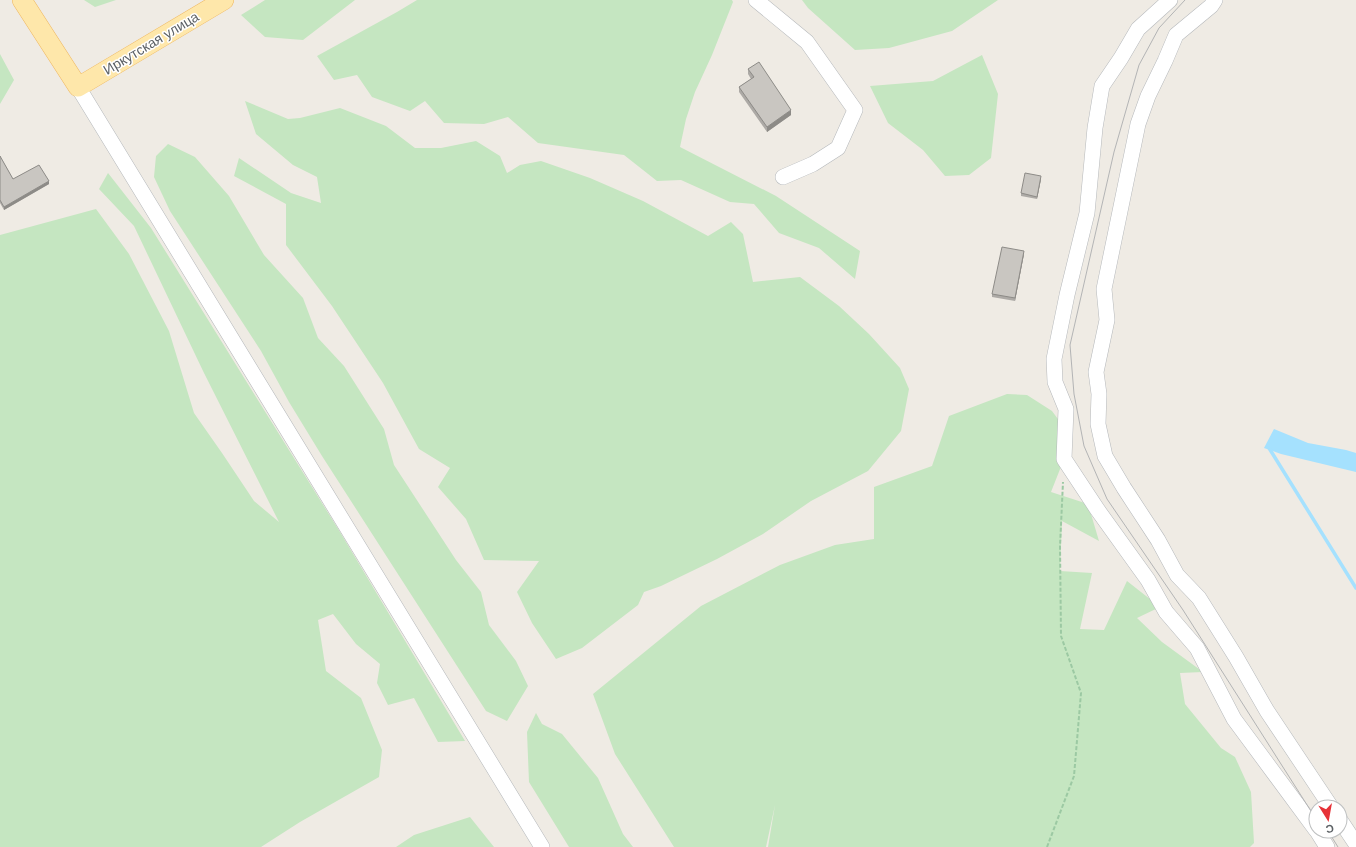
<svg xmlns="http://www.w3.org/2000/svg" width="1356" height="847" font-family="'DM Sans',sans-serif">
<rect width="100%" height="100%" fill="#efebe4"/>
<!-- green -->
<path fill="#c5e6c1" d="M84 0H116L95 7Z
M265 0H355L303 40 265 37 241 15Z
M417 0H732L733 2 712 55 695 92 686 119 680 147 776 196 860 251 855 279 819 248 779 233 754 204 730 202 681 180 657 181 624 155 538 143 508 117 484 124 444 123 425 101 410 111 372 97 357 75 334 80 317 56 397 12Z
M802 0H998L952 31 889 48 855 50 808 8Z
M0 54 14 80 0 104Z
M982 55 998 94 991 158 969 175 945 176 923 150 888 123 870 86 933 81Z
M245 101 288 119 300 118 340 108 386 126 415 148H441L476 141 500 156 507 173 520 165 541 161 590 178 643 201 708 236 731 222 743 234 753 282 800 277 839 306 869 334 900 368 909 389 901 431 868 471 811 501 763 534 717 559 661 586 644 592 638 605 582 648 556 659 532 623 517 592 539 561 484 560 466 519 438 487 450 468 419 449 383 383 332 306 286 245V204L234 176 239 158 291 193 321 203 317 177 293 165 256 134Z
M168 144 195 157 229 196 264 255 303 298 318 338 344 366 384 429 394 465 456 560 481 592 489 625 516 661 528 686 507 721 486 711 322 456 289 402 261 351 170 211 154 177 156 156Z
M108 173 151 228 340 532 465 741 438 742 414 698 388 705 377 683 380 664 356 644 333 614 318 620 326 671 361 698 382 750 379 777 300 822 261 847H0V235L96 209 129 254 169 331 194 413 222 453 254 501 279 522 204 373 134 226 99 189Z
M1007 394 1027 395 1052 411 1069 434 1064 459 1051 492 1088 504 1099 541 1062 521 1060 571 1092 573 1080 629 1104 630 1127 581 1160 607 1137 618 1162 642 1203 672 1180 673 1185 704 1221 748 1235 757 1251 792 1254 843 1250 847H768L775 805 766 847H674L615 754 593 694 701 606 780 565 835 545 874 539V487L932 466 949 416Z
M536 713 542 724 562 734 598 778 623 834 633 847H569L529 782 527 732Z
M470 817 494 847H396L414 835Z"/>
<!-- water -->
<path fill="#a5e1fe" d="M1274 429 1308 443 1346 450 1356 453V472L1281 454 1264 448Z"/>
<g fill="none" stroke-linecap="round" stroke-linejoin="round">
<!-- stream -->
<path stroke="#a5e1fe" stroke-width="3.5" d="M1269 448 1356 588"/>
<defs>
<path id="minor" d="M756 0 807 42 855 110 838 148 813 164 783 177
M1170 0 1138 29 1121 58 1102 86 1095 128 1087 213 1067 295 1054 359 1055 382 1066 409 1064 459 1097 509 1148 580 1166 612 1197 648 1234 719 1316 830
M1215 0 1211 6 1176 35 1165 61 1148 96 1138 124 1104 289 1107 320 1096 372 1099 394 1098 424 1105 456 1124 488 1158 540 1177 575 1199 598 1236 657 1267 711 1331 807
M78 87 542 847
M1340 820 1356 844
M1317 831 1327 847"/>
<path id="major" d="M22 0 78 87 224 0"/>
</defs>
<!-- minor casing -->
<use href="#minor" stroke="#b5b8bb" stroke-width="16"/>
<!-- major casing -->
<use href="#major" stroke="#efb65d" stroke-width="20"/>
<!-- path -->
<path stroke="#9cc9a3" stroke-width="2" stroke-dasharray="4 2" stroke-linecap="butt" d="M1047 847 1074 776 1081 693 1061 636 1060 546 1063 482"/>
<!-- minor -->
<use href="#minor" stroke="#fff" stroke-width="15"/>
<!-- major -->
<use href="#major" stroke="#fee7aa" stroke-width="19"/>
<!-- tram -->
<path stroke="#b3b4b5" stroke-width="1" d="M1185 0 1159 28 1139 65 1114 152 1070 345 1074 394 1084 446 1107 499 1183 610 1316 819
M1328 831 1338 847"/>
</g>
<!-- wall -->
<path fill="#adaaa6" d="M748 69 791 115 767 132 739 92V87L751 79 748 74Z
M0 156 13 179 49 184 4 210 0 203Z
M1041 179 1037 199 1021 196V193Z
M1024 254 1015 301 992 297V294Z"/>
<!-- shaded-wall -->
<path fill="#8d8b87" d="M791 110V115L767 132V127Z
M1041 176V179L1037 199V197Z
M49 181V184L4 210V207Z
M1024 251V254L1015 301V298Z"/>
<!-- building -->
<path fill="#c9c6c1" stroke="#8d8b87" d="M759 62 791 110 767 127 739 87 754 77 748 69Z
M0 156 13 179 39 165 49 181 4 207 0 200Z
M1025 173 1041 176 1037 197 1021 193Z
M1002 247 1024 251 1015 298 992 294Z"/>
<g text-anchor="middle" stroke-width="3" stroke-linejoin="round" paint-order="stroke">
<!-- street labels -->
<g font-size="14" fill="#5c6165" stroke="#fff">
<text transform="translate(151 43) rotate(-31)" y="5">Иркутская улица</text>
</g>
</g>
<!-- north arrow -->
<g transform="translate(1328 819) rotate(169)"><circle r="19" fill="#ffffff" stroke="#bec0c1"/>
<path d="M0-3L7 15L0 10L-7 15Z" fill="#e63238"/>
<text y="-6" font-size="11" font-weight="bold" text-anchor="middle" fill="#5c6165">С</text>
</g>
</svg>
